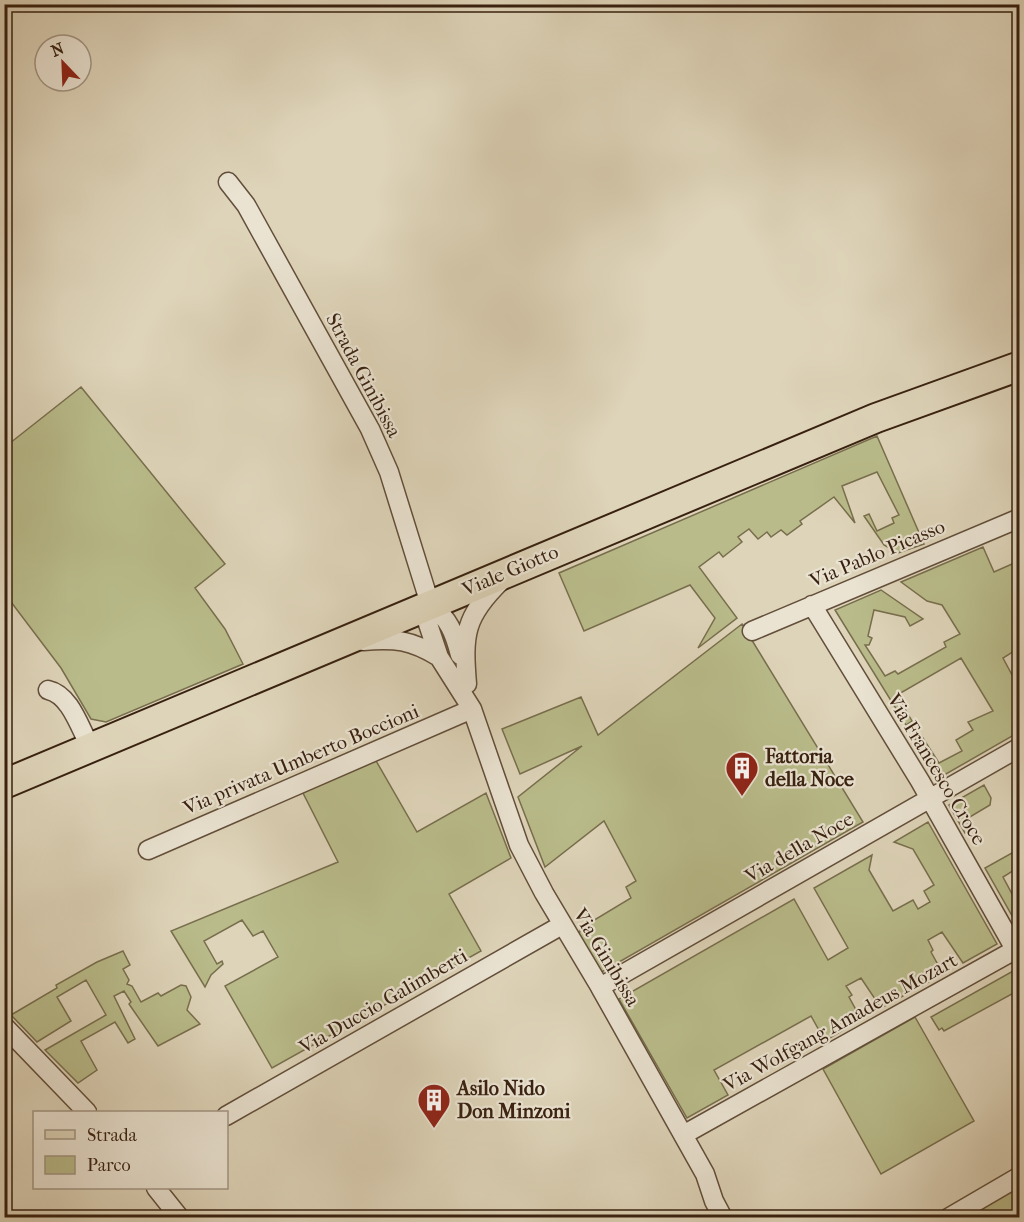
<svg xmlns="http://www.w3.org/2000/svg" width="1024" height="1222" font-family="'IM FELL French Canon',serif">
<rect width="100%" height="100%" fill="#ded4b9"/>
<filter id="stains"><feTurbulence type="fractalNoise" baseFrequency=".00333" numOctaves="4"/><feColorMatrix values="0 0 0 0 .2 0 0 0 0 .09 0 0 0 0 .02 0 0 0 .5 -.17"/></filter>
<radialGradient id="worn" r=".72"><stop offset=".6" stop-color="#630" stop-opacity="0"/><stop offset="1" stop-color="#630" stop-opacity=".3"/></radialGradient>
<!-- green -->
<path fill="#b9bb8a" stroke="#786e4d" stroke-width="1.5" d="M81 387 225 564 195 588 225 629 243 664 106 722 91 719 61 668 5 594V447Z
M877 436 924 544 898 553 884 545 864 516 869 514 877 531 894 523 892 518 899 515 877 472 842 486 855 523 834 497 800 521 802 524 787 535 781 530 771 537 767 532 758 539 749 529 738 537 742 542 723 557 719 552 699 567 737 618 698 648 715 618 690 585 584 631 559 573Z
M983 547 994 572 1019 561V648L1003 658 1019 688V732L939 778 915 739 921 735 939 763 962 751 956 740 973 730 968 722 993 711 961 658 897 695 912 721 906 725 835 610 881 590 923 619 910 626 905 617 874 610 868 636 872 638 869 645H865L885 676 895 671 898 674 946 647 944 642 960 634 942 605 927 601 901 582Z
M742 624 863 822 600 973 579 934 581 928 631 898 626 887 636 881 604 821 545 867 518 797 582 746 520 774 502 729 581 697 598 735Z
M375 759 417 832 486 793 511 858 449 894 481 951 272 1068 225 986 278 957 263 931 253 936 242 920 204 941 217 964 222 961 223 964 211 975 205 987 171 931 338 862 302 791Z
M984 785 991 798 990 805 968 818 973 829 965 833 949 805Z
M928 822 997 944 963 963 942 932 928 940 933 950 931 952 943 974 881 1008 861 978 846 986 852 995 849 997 861 1019 825 1041 811 1016 714 1070 728 1095 687 1118 619 999 794 899 828 960 848 948 814 888 872 855 869 870 893 911 913 900 918 909 930 902 924 891 934 885 913 849 894 842Z
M1019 849V867L1003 877 1019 907V928L985 868Z
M123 951 130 965 123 969 129 980 127 984 132 986 141 1002 158 993 161 996 181 985 186 986 191 997 187 1010 200 1024 158 1046 129 1004 131 1002 124 991 114 996 135 1039 128 1043 115 1022 81 1041 97 1070 78 1083 45 1050 106 1015 86 980 57 997 71 1021 37 1042 11 1015 57 988 56 985 97 962Z
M1013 971 1019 982V990L944 1031 942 1028 939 1030 931 1017Z
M915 1017 974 1121 881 1174 823 1069Z
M1019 1182V1217L954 1218Z"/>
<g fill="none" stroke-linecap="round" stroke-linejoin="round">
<defs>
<path id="street" d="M228 182 246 205 370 429 389 472 430 604 428 624 439 657 472 709 519 845 544 893 600 987 705 1174 714 1201 723 1218
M430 604C449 619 454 632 460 655
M812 605 920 781 1020 958
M752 631 1020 518
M363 641C395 638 411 640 439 657
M467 684C463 635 464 617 501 581
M48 690C71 695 80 729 91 748
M148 850 472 709
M600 987 1020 747
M4 1026 87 1112
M226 1116 562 925
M683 1135 1020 947
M156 1188 180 1218
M948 1218 1020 1176"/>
<path id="primary" d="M4 784 876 418 1020 366"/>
</defs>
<!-- street casing -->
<use href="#street" stroke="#624e3a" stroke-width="21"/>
<!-- primary casing -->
<use href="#primary" stroke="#382110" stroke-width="32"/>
<!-- street -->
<use href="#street" stroke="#eae3d2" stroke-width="18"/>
<!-- primary -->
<use href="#primary" stroke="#ded4b9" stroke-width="28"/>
</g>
<!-- icons -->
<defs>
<symbol id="building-pin" viewBox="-11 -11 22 30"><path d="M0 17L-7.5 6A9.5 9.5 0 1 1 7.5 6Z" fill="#8f2418" stroke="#eae3d2"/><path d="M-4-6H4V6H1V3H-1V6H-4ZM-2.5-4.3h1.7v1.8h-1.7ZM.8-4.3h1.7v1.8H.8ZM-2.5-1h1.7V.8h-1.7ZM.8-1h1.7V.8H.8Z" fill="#fff"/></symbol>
</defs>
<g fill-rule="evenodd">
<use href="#building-pin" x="723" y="749" width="38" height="52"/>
<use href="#building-pin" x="415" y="1081" width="38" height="52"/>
</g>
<g text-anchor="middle" stroke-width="4.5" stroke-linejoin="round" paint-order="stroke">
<!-- street labels -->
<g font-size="20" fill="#382110" stroke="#eae3d2">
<text transform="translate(364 375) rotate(62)" y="7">Strada Ginibissa</text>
<text transform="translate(877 553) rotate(-23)" y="7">Via Pablo Picasso</text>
<text transform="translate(510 570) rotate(-23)" y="7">Viale Giotto</text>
<text transform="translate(301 759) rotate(-23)" y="7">Via privata Umberto Boccioni</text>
<text transform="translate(937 769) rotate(59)" y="7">Via Francesco Croce</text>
<text transform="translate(799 847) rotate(-30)" y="7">Via della Noce</text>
<text transform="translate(607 957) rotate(59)" y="7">Via Ginibissa</text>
<text transform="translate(383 1001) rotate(-30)" y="7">Via Duccio Galimberti</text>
<text transform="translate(840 1022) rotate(-29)" y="7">Via Wolfgang Amadeus Mozart</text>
</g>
<!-- poi labels -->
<g font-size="20" font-weight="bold" fill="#382110" stroke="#eae3d2" text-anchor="start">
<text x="765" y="763">Fattoria<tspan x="765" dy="23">della Noce</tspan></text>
<text x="457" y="1095">Asilo Nido<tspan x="457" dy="23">Don Minzoni</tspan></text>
</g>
</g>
<!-- margin -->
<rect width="1024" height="1222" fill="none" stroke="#ded4b9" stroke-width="24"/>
<rect x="6" y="6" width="1012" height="1210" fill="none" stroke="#382110" stroke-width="3"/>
<rect x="12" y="12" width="1000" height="1198" fill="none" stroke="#382110" stroke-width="1.5"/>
<!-- legend -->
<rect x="33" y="1111" width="195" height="78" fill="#eae3d2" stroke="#a39584" stroke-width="1.5"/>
<rect x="45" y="1130" width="30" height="9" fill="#ded4b9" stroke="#a39584" stroke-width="1.5"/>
<text x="87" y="1141" font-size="18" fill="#382110">Strada</text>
<rect x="45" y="1156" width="30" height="18" fill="#b9bb8a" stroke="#a39584" stroke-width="1.5"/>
<text x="87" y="1171" font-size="18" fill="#382110">Parco</text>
<!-- north arrow -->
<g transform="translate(63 63) rotate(337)"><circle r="28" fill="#eae3d2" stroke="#a39584" stroke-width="1.5"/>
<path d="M0-4.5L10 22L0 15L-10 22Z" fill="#8f2418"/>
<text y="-9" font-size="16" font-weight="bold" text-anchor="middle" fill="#382110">N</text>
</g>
<rect width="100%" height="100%" filter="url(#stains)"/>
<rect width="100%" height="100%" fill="url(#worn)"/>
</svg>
